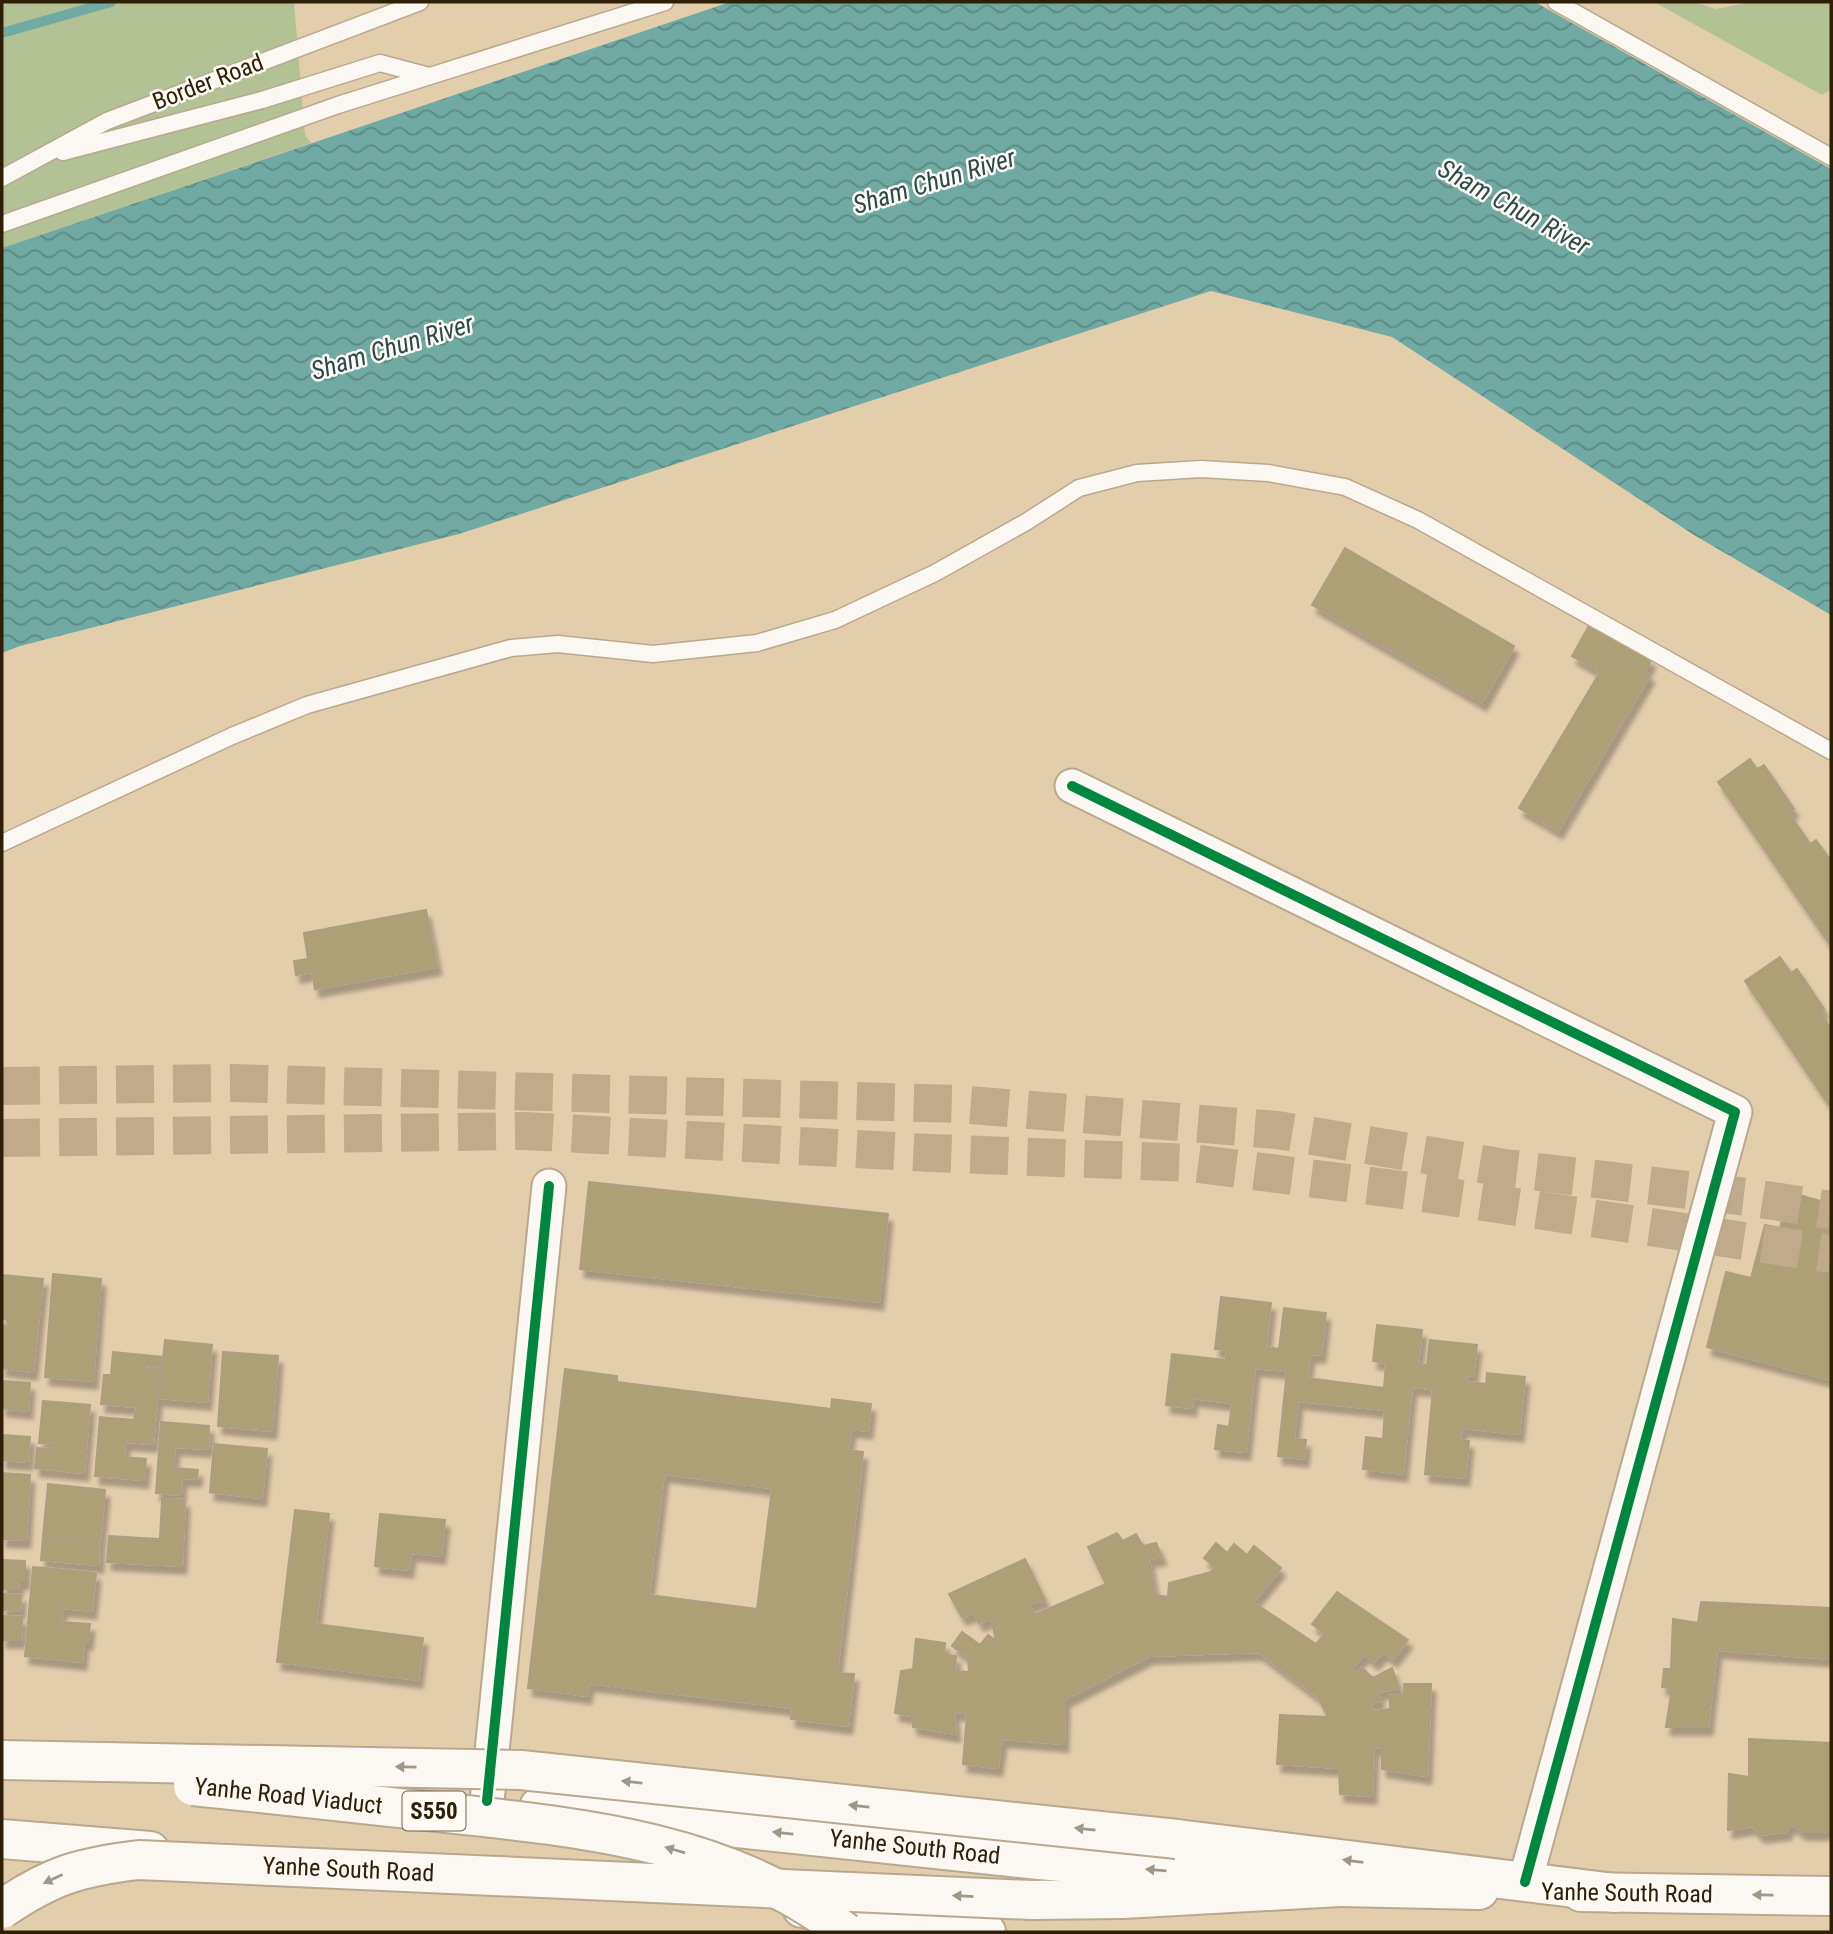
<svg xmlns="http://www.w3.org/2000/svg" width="1833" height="1934" font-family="'Roboto Condensed',sans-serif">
<defs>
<pattern id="water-waves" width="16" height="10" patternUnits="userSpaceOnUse" patternTransform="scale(1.75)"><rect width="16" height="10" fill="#70aaa3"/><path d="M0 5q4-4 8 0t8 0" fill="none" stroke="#5c8a83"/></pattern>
<filter id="shadow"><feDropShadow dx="4.5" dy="8" stdDeviation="2" flood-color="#0004"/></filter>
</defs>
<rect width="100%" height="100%" fill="#e3ceac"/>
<!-- green -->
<path fill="#b3c294" d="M2 2H294L305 135 311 143 2 248Z
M1654 2H1694L1716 9 1752 2H1831V89L1822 95Z"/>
<!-- water -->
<path fill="url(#water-waves)" d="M730 2H1535L1831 169V615L1694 535 1392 337 1211 291 459 534 20 646 2 653V248Z"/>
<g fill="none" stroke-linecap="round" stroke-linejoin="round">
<!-- stream -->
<path stroke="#70aaa3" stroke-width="10" d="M2 33 111 2"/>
</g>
<!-- building -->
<path fill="#aea074" stroke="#aa9f82" stroke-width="2" fill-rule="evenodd" filter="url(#shadow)" d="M1345 548 1514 646 1482 703 1312 605Z
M1590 624 1651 660 1645 672 1612 652 1600 672 1572 656Z
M1612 652 1650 675 1558 831 1519 808Z
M1750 759 1757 769 1764 765 1794 809 1789 813 1810 844 1816 840 1831 861V946L1718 782Z
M426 910 437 967 315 989 312 972 296 975 294 961 308 959 304 933Z
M1780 957 1791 973 1797 969 1824 1009 1820 1012 1831 1029V1108L1745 981Z
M589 1182 888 1214 879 1302 580 1269Z
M1789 1192 1831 1204V1380L1707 1347 1726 1272 1751 1278 1765 1225 1780 1228Z
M53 1274 101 1279 93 1381 45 1377Z
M2 1275 43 1279 33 1372 2 1368V1325L8 1326V1319H2Z
M1221 1297 1271 1303 1266 1347 1279 1349 1284 1308 1326 1313 1321 1355 1310 1354 1307 1378 1384 1388 1386 1363 1373 1361 1377 1325 1422 1330 1418 1364 1427 1365 1430 1340 1477 1345 1473 1376 1467 1375 1466 1382 1486 1384 1487 1373 1525 1377 1519 1434 1462 1428 1460 1440 1469 1441 1465 1478 1425 1474 1433 1389 1412 1387 1403 1474 1363 1469 1366 1437 1383 1439 1385 1410 1298 1401 1294 1439 1306 1440 1304 1459 1278 1456 1287 1371 1255 1368 1246 1452 1215 1449 1218 1425 1229 1427 1232 1403 1193 1398 1192 1408 1166 1405 1172 1354 1226 1360 1227 1350 1215 1349Z
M165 1340 212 1345 207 1402 159 1398Z
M113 1352 162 1357 160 1367 145 1365V1368L160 1369 153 1444 125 1442 124 1457 146 1459 144 1480 95 1476 100 1417 134 1420 136 1407 101 1404 104 1375H111Z
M223 1352 278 1356 272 1431 218 1426Z
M565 1369 617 1376V1382L831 1409 832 1399 871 1404 868 1431 851 1429 848 1450 863 1452 837 1673 854 1674 848 1726 791 1719 792 1708 589 1683 587 1696 528 1688ZM664 1474 772 1488 757 1609 649 1595Z
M2 1381 30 1383 28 1411 2 1408Z
M43 1401 90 1405 84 1473 35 1468 37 1448 51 1449V1444L39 1443Z
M161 1422 209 1426 208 1449 175 1447 173 1468 198 1470 197 1479 182 1478 181 1495 156 1493Z
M2 1435 30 1437 28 1462 2 1460Z
M214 1444 267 1449 262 1498 210 1492Z
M2 1473 30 1475 26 1540 2 1539Z
M48 1484 105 1490 100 1542 43 1536Z
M162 1499 185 1500 182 1566 107 1562 109 1536 160 1539Z
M295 1510 329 1514 316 1624 423 1638 418 1680 277 1662Z
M380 1514 445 1520 441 1556 411 1553 409 1570 375 1566Z
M1117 1533 1123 1541 1136 1534 1143 1546 1156 1543 1162 1557 1149 1559 1155 1595 1168 1597 1169 1583 1211 1572 1215 1567 1204 1558 1216 1543 1227 1553 1234 1544 1247 1555 1254 1546 1281 1568 1253 1602 1316 1644 1325 1634 1312 1624 1337 1592 1408 1640 1393 1659 1383 1652 1374 1662 1364 1654 1352 1669 1357 1673 1362 1668 1373 1678 1392 1668 1399 1688 1378 1692 1380 1701 1371 1703 1373 1711 1390 1709V1696L1404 1695V1684H1431L1427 1776 1382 1769V1748L1374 1747 1372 1796 1340 1794 1339 1768 1277 1764 1280 1715 1328 1717 1318 1697 1258 1652 1149 1656 1065 1699 1064 1744 1002 1739 998 1768 963 1764 967 1713 954 1712 956 1734 913 1727 912 1716 895 1713 901 1671 913 1669 916 1639 945 1643 944 1655 956 1656 955 1671 969 1672 968 1657 952 1646 962 1632 980 1645 988 1635 996 1640 991 1619 979 1623 974 1613 962 1617 949 1594 1025 1559 1045 1600 1029 1604 1034 1615 1106 1584 1088 1547Z
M43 1536 100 1542 99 1565 41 1560Z
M2 1560 25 1561V1581H19L18 1589H2Z
M33 1567 96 1573 92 1611 62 1608 61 1622 90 1624 88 1642 84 1641 82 1662 25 1656Z
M2 1594 21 1595 20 1611 2 1610Z
M1701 1602 1831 1608V1659L1717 1650 1708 1727H1666L1672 1688 1662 1687 1664 1669H1671L1673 1619 1698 1623Z
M2 1616 22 1617 21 1640H2Z
M1749 1739 1831 1743V1825L1824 1832H1802L1791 1824 1786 1832 1760 1835 1752 1826 1728 1830 1729 1774 1749 1777Z"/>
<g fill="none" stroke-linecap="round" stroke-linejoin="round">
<!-- trunk-tunnel -->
<path stroke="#bfab8b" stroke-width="38" stroke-dasharray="38 19" stroke-linecap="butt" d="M2 1086 232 1083 957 1104 1277 1130 1505 1168 1747 1197 1831 1210
M2 1138 524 1131 930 1153 1192 1163 1410 1191 1831 1254"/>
<defs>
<path id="service" d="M1556 2 1831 157
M63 152 262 100 380 63 429 76
M2 178 107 121 420 2
M2 224 338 105 665 2
M2 843 232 736 307 705 511 648 558 644 653 654 757 643 835 620 935 573 1026 522 1079 488 1137 473 1201 469 1268 473 1345 487 1418 520 1831 751"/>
<path id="minor" d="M1072 786 1735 1112 1525 1882
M487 1801 549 1186"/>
<g id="secondary">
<path id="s1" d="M539 1807 1029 1859 1340 1887 1479 1890"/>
<path d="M2 1839 150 1851"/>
<path d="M1581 1892 1831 1896"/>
<path d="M802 1908 986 1932"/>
</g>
<path id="trunk" d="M1177 1839 1615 1893
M1031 1900 1123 1899 1340 1887"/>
</defs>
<!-- service casing -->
<use href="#service" stroke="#b8a88d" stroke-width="19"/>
<!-- minor casing -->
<use href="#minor" stroke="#b8a88d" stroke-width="37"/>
<!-- secondary casing -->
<use href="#secondary" stroke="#b8a88d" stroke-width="42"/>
<!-- trunk casing -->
<use href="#trunk" stroke="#b8a88d" stroke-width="42"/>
<!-- service -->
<use href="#service" stroke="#fbf8f3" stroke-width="16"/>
<!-- minor -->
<use href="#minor" stroke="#fbf8f3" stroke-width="33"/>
<!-- secondary -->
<use href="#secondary" stroke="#fbf8f3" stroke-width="38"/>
<!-- trunk -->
<use href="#trunk" stroke="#fbf8f3" stroke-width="38"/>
<defs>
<g id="trunk-bridge">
<path d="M2 1760 521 1770 1177 1839"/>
<path id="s2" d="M193 1786C275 1794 356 1803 437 1812 579 1827 729 1841 845 1932"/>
<path id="s3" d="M2 1909C52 1875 80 1867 139 1860L1031 1900"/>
</g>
</defs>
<!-- trunk-bridge casing -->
<use href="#trunk-bridge" stroke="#b8a88d" stroke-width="42" stroke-linecap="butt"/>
<!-- trunk-bridge -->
<use href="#trunk-bridge" stroke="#fbf8f3" stroke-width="38"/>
<defs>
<path id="cycleway" d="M1072 786 1735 1112 1525 1882
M487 1801 549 1186"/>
</defs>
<!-- cycleway casing -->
<use href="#cycleway" stroke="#fefaf4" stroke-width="15"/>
<!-- cycleway -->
<use href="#cycleway" stroke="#00873e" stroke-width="10"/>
</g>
<!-- one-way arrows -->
<defs><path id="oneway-solid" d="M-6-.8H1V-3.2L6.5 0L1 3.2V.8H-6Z" transform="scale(1.75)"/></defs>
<g fill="#9f9788">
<use href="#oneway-solid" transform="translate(406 1767) rotate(-179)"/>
<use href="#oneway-solid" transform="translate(632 1782) rotate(-174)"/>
<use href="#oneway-solid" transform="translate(859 1806) rotate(-174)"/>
<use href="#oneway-solid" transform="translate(1085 1829) rotate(-174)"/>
<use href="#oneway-solid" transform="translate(783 1833) rotate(-174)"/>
<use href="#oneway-solid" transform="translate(675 1850) rotate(-164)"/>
<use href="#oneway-solid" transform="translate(1353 1861) rotate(-173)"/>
<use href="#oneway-solid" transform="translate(1156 1870) rotate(-175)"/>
<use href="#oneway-solid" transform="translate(53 1879) rotate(155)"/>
<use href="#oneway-solid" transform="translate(1763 1895) rotate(-179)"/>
<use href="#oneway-solid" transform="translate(963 1896) rotate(-177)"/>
</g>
<g text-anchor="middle" stroke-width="5" stroke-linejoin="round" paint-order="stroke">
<!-- shield labels -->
<rect fill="#fefaf4" stroke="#6c614d" stroke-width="2" x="402.5" y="1791.5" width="63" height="39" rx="5"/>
<g font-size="23" font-weight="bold" fill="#2e2006">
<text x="434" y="1819">S550</text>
</g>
<!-- street labels -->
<g font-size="24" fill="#2e2006" stroke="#fefaf4">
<text transform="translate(208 82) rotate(-21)" y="8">Border Road</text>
<text dy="8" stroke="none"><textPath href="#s2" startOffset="96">Yanhe Road Viaduct</textPath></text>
<text dy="8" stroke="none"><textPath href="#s1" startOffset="378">Yanhe South Road</textPath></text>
<text dy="8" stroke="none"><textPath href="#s3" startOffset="357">Yanhe South Road</textPath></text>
<text transform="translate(1627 1893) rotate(1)" y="8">Yanhe South Road</text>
</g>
<!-- water labels -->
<g font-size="26" font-style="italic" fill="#2c4a4b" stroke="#fefaf4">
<text transform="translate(934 181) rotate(-17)" y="9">Sham Chun River</text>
<text transform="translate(1514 207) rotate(29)" y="9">Sham Chun River</text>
<text transform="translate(392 347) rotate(-17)" y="9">Sham Chun River</text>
</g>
</g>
<!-- border -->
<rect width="1833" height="1934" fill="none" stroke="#2e2006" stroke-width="7"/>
</svg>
